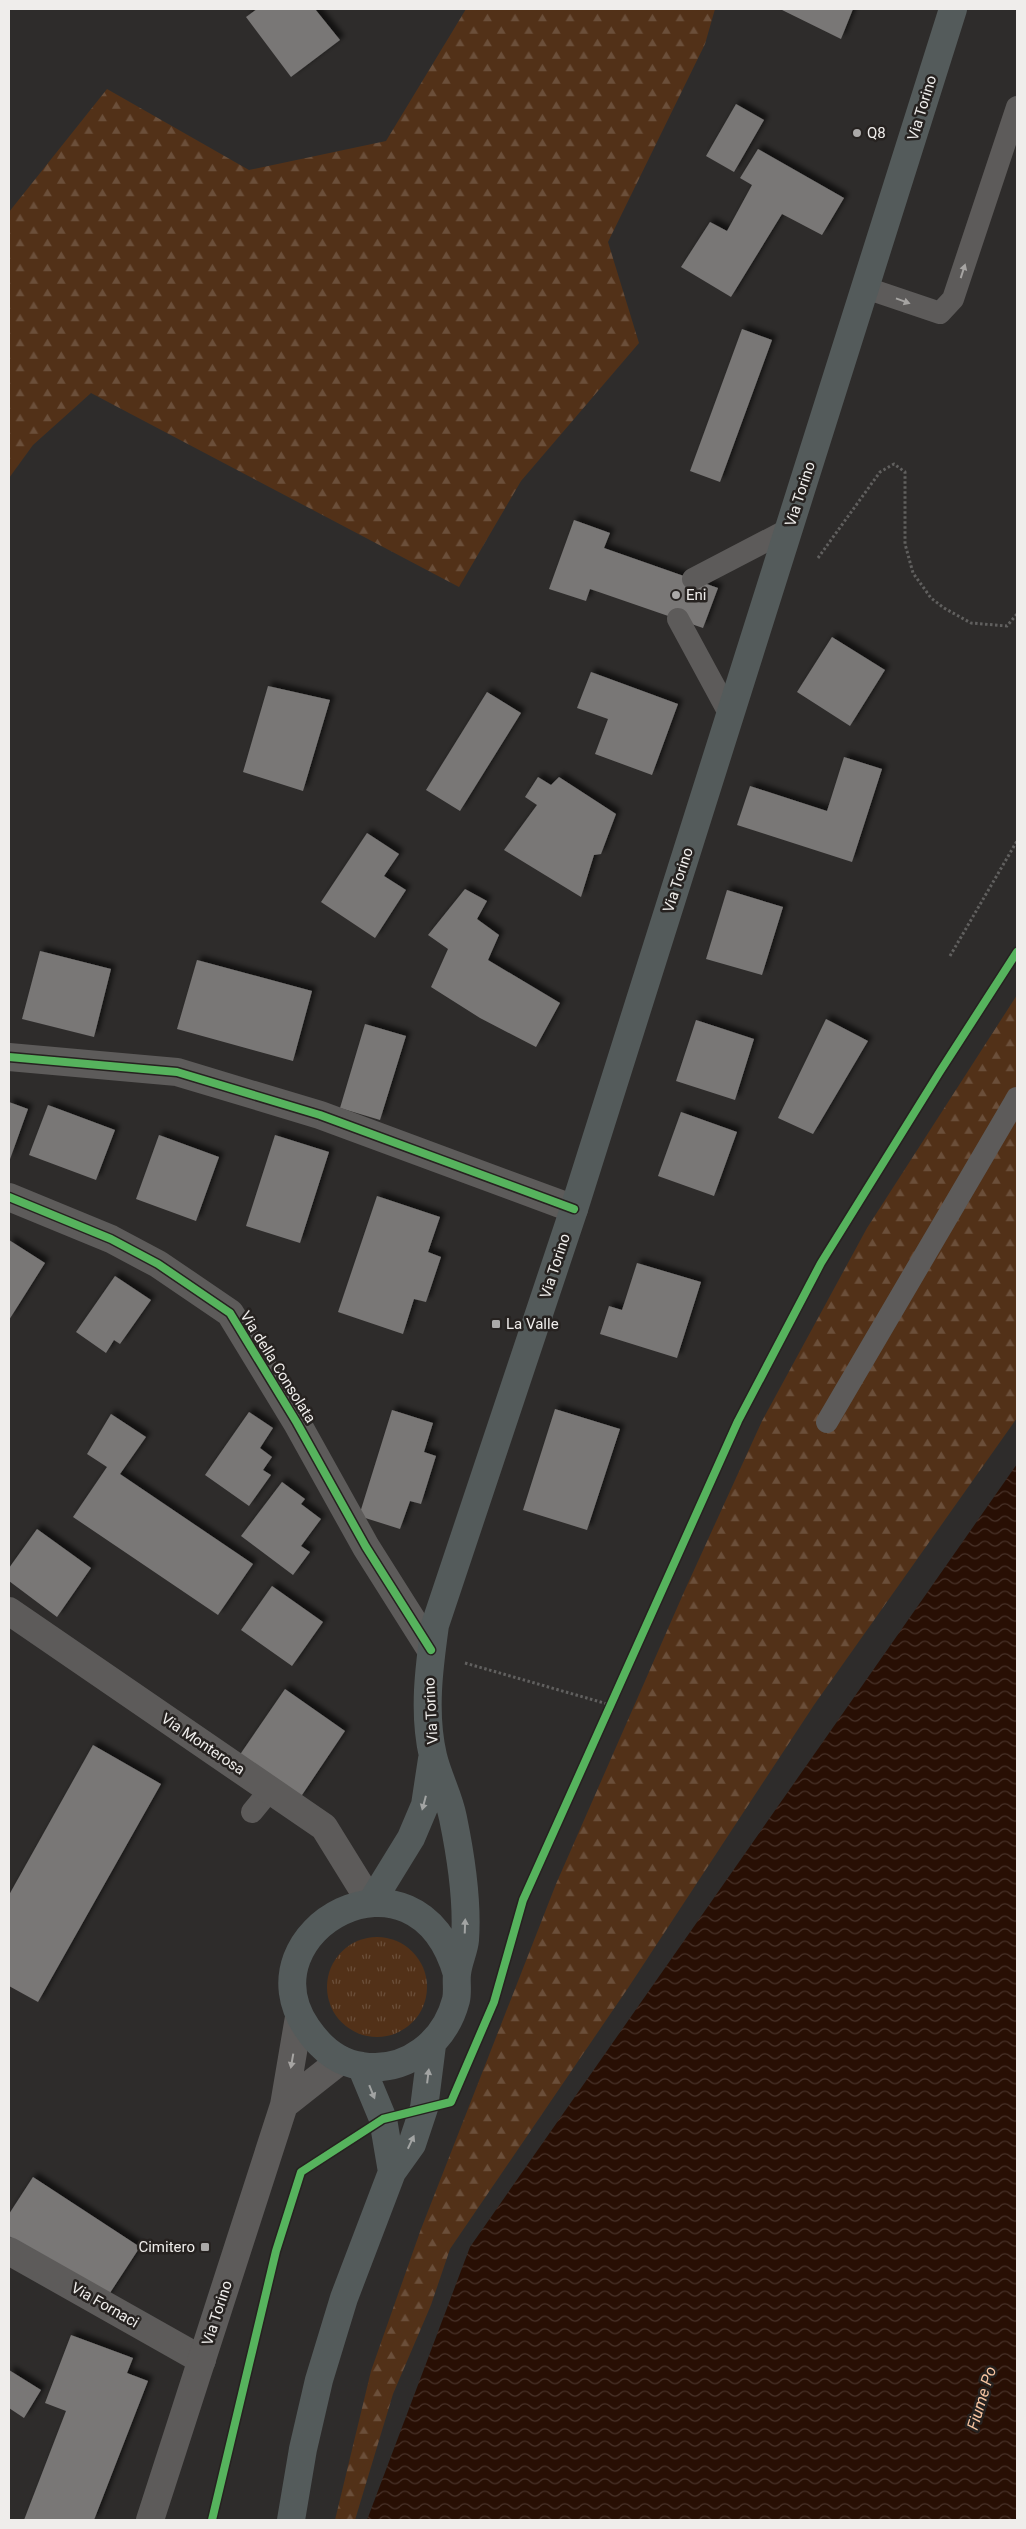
<svg xmlns="http://www.w3.org/2000/svg" width="1026" height="2529" font-family="Roboto,sans-serif">
<defs>
<pattern id="grass-tufts" width="24" height="20" patternUnits="userSpaceOnUse" patternTransform="scale(1.25)"><rect width="24" height="20" fill="#523118"/><path d="M3 7l-1-3M5 7V3M7 7l1-3M15 17l-1-3M17 17v-4M19 17l1-3" fill="none" stroke="#6b4f3a"/></pattern>
<pattern id="forest-firs" width="22" height="20" patternUnits="userSpaceOnUse" patternTransform="scale(1.25)"><rect width="22" height="20" fill="#523118"/><path d="M5 1l3.5 6h-7zM16 11l3.5 6h-7z" fill="#6b4f3a"/></pattern>
<pattern id="water-waves" width="16" height="10" patternUnits="userSpaceOnUse" patternTransform="scale(1.25)"><rect width="16" height="10" fill="#280f04"/><path d="M0 5q4-4 8 0t8 0" fill="none" stroke="#483229"/></pattern>
<filter id="shadow"><feDropShadow dx="4.5" dy="-4.5" stdDeviation="2.5" flood-color="#0009"/></filter>
</defs>
<rect width="100%" height="100%" fill="#2e2c2b"/>
<!-- grass -->
<path fill="url(#grass-tufts)" d="M327 1987a50 50 0 1 1 100 0a50 50 0 1 1-100 0Z"/>
<!-- forest -->
<path fill="url(#forest-firs)" d="M466 9H715L705 44 608 242 639 343 521 481 459 587 91 393 33 445 9 478V212L107 89 249 170 386 141Z
M1017 995V1418L814 1705 628 1988 450 2249 431 2305 393 2394 355 2520H335L371 2371 421 2229 556 1884 684 1592 762 1421 867 1228Z"/>
<!-- water -->
<path fill="url(#water-waves)" d="M1017 1464V2520H367L470 2247Z"/>
<!-- building -->
<path fill="#797776" filter="url(#shadow)" d="M257 9H315L340 40 291 77 246 17Z
M780 9H853L841 39Z
M736 104 764 120 734 172 706 156Z
M758 149 844 198 822 235 782 214 731 297 681 267 710 222 727 231 752 185 740 178Z
M742 329 772 340 720 482 690 471Z
M574 520 610 533 604 548 718 588 703 628 590 589 586 601 549 589Z
M832 637 885 670 850 726 797 692Z
M591 672 678 704 652 775 595 754 608 719 577 708Z
M268 686 330 700 303 791 243 772Z
M487 692 521 713 460 811 426 790Z
M844 757 882 769 852 862 737 825 750 786 827 811Z
M538 777 551 785 559 777 616 814 601 854 594 855 581 897 504 850 537 805 525 797Z
M367 833 399 854 384 876 406 890 375 938 321 902Z
M465 889 487 901 477 919 499 935 488 960 560 1003 536 1047 480 1018 431 987 448 949 428 935Z
M727 890 783 907 762 975 706 959Z
M40 951 111 969 94 1037 22 1019Z
M197 960 312 991 293 1061 177 1029Z
M826 1019 868 1041 813 1134 778 1118Z
M696 1020 754 1039 735 1100 676 1081Z
M365 1024 406 1036 380 1120 340 1108Z
M9 1102 28 1109 9 1162Z
M48 1105 115 1130 96 1180 29 1155Z
M681 1112 737 1132 714 1196 658 1176Z
M159 1135 219 1157 196 1221 136 1199Z
M275 1135 329 1152 300 1243 246 1226Z
M377 1196 440 1217 428 1252 441 1257 426 1302 414 1299 403 1334 338 1312Z
M9 1240 45 1263 9 1320Z
M637 1263 701 1282 677 1358 600 1334 609 1306 622 1310Z
M115 1276 151 1300 120 1344 114 1340 106 1353 76 1332Z
M555 1409 620 1429 587 1530 523 1510Z
M392 1410 433 1423 424 1452 436 1456 421 1504 410 1501 400 1529 359 1516Z
M249 1412 273 1428 260 1448 272 1457 263 1470 271 1475 249 1506 205 1475Z
M111 1414 146 1437 120 1474 253 1564 218 1615 73 1517 107 1467 87 1454Z
M282 1482 305 1499 301 1504 321 1519 301 1546 310 1552 293 1575 241 1536Z
M37 1529 91 1568 57 1617 9 1581V1568Z
M272 1586 323 1622 292 1666 241 1630Z
M285 1689 345 1731 300 1798 239 1756Z
M93 1745 161 1784 38 2002 9 1986V1895Z
M33 2177 140 2247 106 2299 9 2236V2214Z
M71 2335 133 2358 127 2373 148 2381 94 2520H24L66 2411 45 2403Z
M9 2370 41 2390 24 2418 9 2408Z"/>
<g fill="none" stroke-linecap="round" stroke-linejoin="round">
<!-- path -->
<path stroke="#61605f" stroke-width="3" stroke-dasharray="2.5 2.5" stroke-linecap="butt" d="M818 558 880 472 894 464 905 472V544L913 573 931 598 944 608 971 623 1007 626 1017 614
M950 956 1017 841
M465 1663 611 1705"/>
<!-- lane -->
<path stroke="#5d5b5a" stroke-width="22" d="M866 288 940 313 953 299 1017 107
M693 579 789 529
M678 619 730 715
M827 1422 1017 1098
M252 1812 270 1790"/>
<!-- street -->
<path stroke="#5d5b5a" stroke-width="28" d="M9 1057 177 1072 320 1115 574 1209
M9 1197 111 1239 158 1264 230 1313 297 1423 366 1547 431 1650
M9 1611 324 1827 371 1903
M9 2251 202 2360"/>
<!-- secondary -->
<path stroke="#5d5b5a" stroke-width="28" d="M284 2105 341 2060
M150 2520 284 2105 299 2017"/>
<!-- primary -->
<path stroke="#545b5b" stroke-width="28" d="M371 1903 411 1838 425 1805 432 1759
M457 1974C416 1832 241 1931 307 2028 320 2047 338 2063 362 2066 407 2073 445 2042 456 2000 458 1991 456 1982 457 1974 458 1962 464 1951 465 1940 468 1900 461 1857 453 1818 449 1797 438 1777 433 1756 423 1713 429 1668 435 1625L574 1209 953 9
M361 2066 383 2119 392 2172
M291 2520 303 2449 319 2380 344 2298 392 2172 412 2144 424 2108 432 2045"/>
<defs>
<path id="cycleway" d="M9 1057 177 1072 320 1115 574 1209
M9 1197 111 1239 158 1264 230 1313 297 1423 366 1547 431 1650
M212 2520 276 2251 301 2172 383 2119 451 2102 494 2002 523 1900 738 1421 821 1263 939 1073 1017 952"/>
</defs>
<!-- cycleway casing -->
<use href="#cycleway" stroke="#262220" stroke-width="11"/>
<!-- cycleway -->
<use href="#cycleway" stroke="#56b35d" stroke-width="8"/>
</g>
<!-- one-way arrows -->
<defs><path id="oneway-solid" d="M-6-.8H1V-3.2L6.5 0L1 3.2V.8H-6Z" transform="scale(1.25)"/></defs>
<g fill="#a6a4a2">
<use href="#oneway-solid" transform="translate(963 271) rotate(-72)"/>
<use href="#oneway-solid" transform="translate(903 301) rotate(20)"/>
<use href="#oneway-solid" transform="translate(292 2061) rotate(100)"/>
</g>
<g fill="#a2a4a3">
<use href="#oneway-solid" transform="translate(424 1803) rotate(105)"/>
<use href="#oneway-solid" transform="translate(465 1926) rotate(-88)"/>
<use href="#oneway-solid" transform="translate(428 2076) rotate(-83)"/>
<use href="#oneway-solid" transform="translate(372 2092) rotate(68)"/>
<use href="#oneway-solid" transform="translate(411 2142) rotate(-65)"/>
</g>
<!-- markers -->
<g fill="#aba9a8" stroke="#262220" stroke-width="2">
<circle cx="857" cy="133" r="5"/>
<circle cx="676" cy="595" r="5"/>
<rect x="491" y="1319" width="10" height="10" rx="2.5"/>
<rect x="200" y="2242" width="10" height="10" rx="2.5"/>
</g>
<g text-anchor="middle" stroke-width="5" stroke-linejoin="round" paint-order="stroke">
<!-- street labels -->
<g font-size="15" fill="#efedeb" stroke="#262220">
<text transform="translate(922 108) rotate(-73)" y="5">Via Torino</text>
<text transform="translate(800 494) rotate(-72)" y="5">Via Torino</text>
<text transform="translate(678 880) rotate(-72)" y="5">Via Torino</text>
<text transform="translate(555 1266) rotate(-72)" y="5">Via Torino</text>
<text transform="translate(278 1367) rotate(58)" y="5">Via della Consolata</text>
<text transform="translate(431 1711) rotate(-93)" y="5">Via Torino</text>
<text transform="translate(203 1744) rotate(34)" y="5">Via Monterosa</text>
<text transform="translate(105 2305) rotate(30)" y="5">Via Fornaci</text>
<text transform="translate(217 2313) rotate(-72)" y="5">Via Torino</text>
</g>
<!-- poi labels -->
<g font-size="15" fill="#efedeb" stroke="#262220" text-anchor="start">
<text x="867" y="138">Q8</text>
<text x="686" y="600">Eni</text>
<text x="506" y="1329">La Valle</text>
<text x="195" y="2252" text-anchor="end">Cimitero</text>
</g>
<!-- water labels -->
<g font-size="16" font-style="italic" fill="#f7c4a0" stroke="#262220">
<text transform="translate(981 2398) rotate(-73)" y="6">Fiume Po</text>
</g>
</g>
<!-- border -->
<rect width="1026" height="2529" fill="none" stroke="#efedeb" stroke-width="20"/>
</svg>
